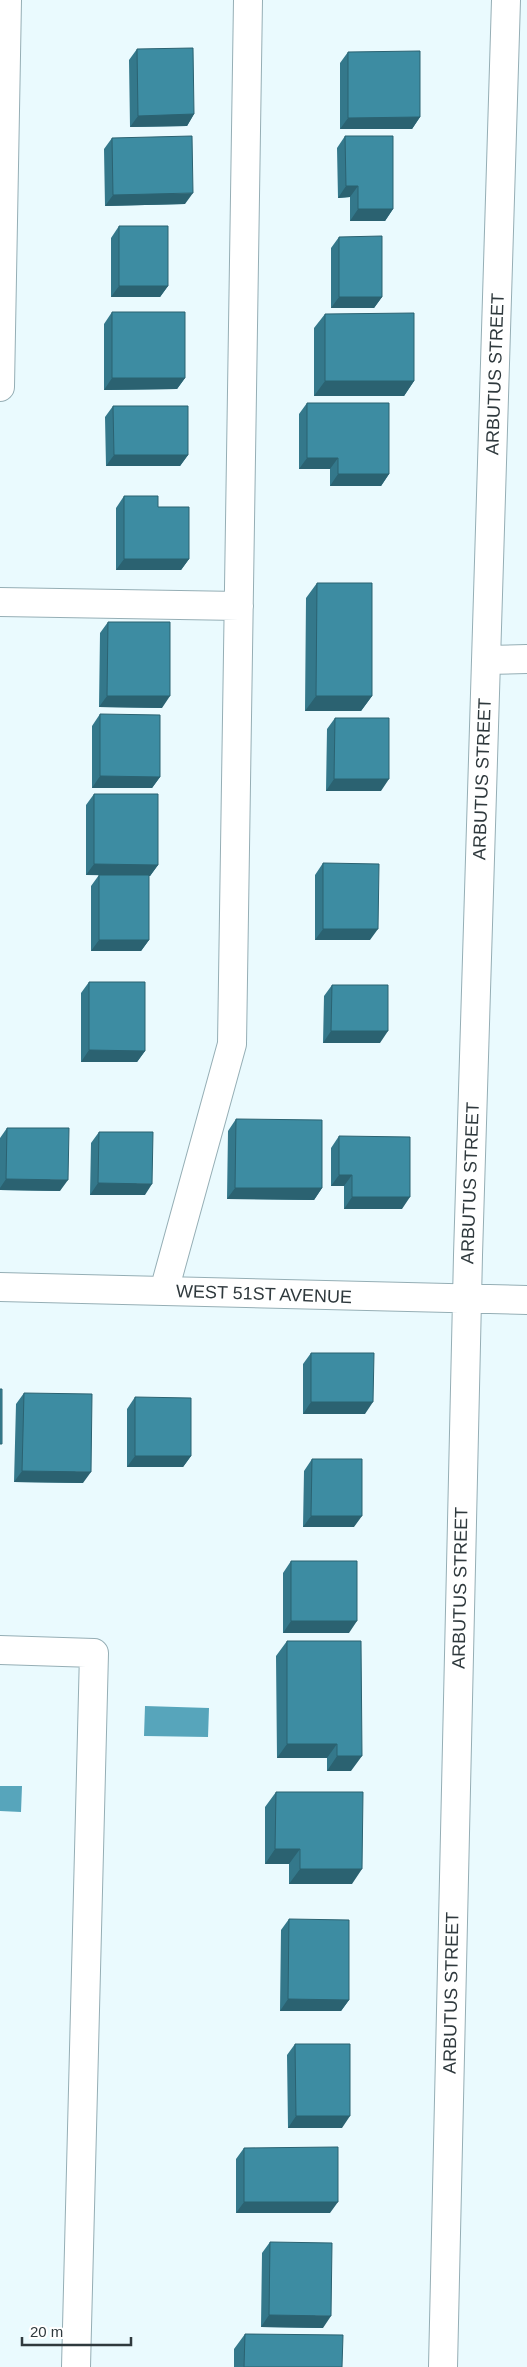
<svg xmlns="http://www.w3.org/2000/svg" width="527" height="2367" font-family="Helvetica,sans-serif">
<rect width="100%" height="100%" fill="#eafafe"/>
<!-- water -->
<path fill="#57a5bb" d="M145 1706 209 1708 208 1737 144 1736Z
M0 1786H22L21 1812 0 1811Z"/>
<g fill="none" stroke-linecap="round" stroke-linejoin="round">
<defs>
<path id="minor" d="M0 387 7 0
M0 602 239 606
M486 660 527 659
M0 1287 527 1300
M164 1291 232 1044 248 0
M0 1650 94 1653 76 2367
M443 2367 468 1255 506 0"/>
</defs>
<!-- minor casing -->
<use href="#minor" stroke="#95aeb5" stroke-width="30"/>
<!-- minor -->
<use href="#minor" stroke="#fff" stroke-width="28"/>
</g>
<!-- wall -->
<path fill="#34788b" d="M137 49 194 114 187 126 130 127 129 60Z
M348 52 420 117 412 129H340V63Z
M345 136 393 209 385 221H350V197L338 198 337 148Z
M112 138 185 204 105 206 104 149Z
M119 226 168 286 160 297H111V238Z
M339 237 382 297 374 308H331V248Z
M112 312 185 378 177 389 104 390V324Z
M325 314 414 381 404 396H314V328Z
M307 403 389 474 381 486H330V469H299V414Z
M113 406 188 455 180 466H106L105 417Z
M124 496 158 507 189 559 181 570H116V508Z
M317 583 372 696 361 711H305L306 598Z
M108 622 162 708 99 707 100 633Z
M100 714 160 777 152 788H92V726Z
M335 718 381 791H326L327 729Z
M94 794 158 865 150 876H149V940L141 951H91V886L99 875H86V805Z
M323 863 370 940H315V875Z
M89 982 145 1051 137 1062H81V993Z
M332 985 380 1043H323L324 996Z
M236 1119 322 1188 314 1200 227 1199 228 1131Z
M7 1128 60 1191 0 1190V1138Z
M99 1132 145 1195H90L91 1143Z
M339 1136 402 1209H344V1186H331V1148Z
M311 1353 365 1414H303V1364Z
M24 1393 83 1483 14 1482 16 1404Z
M135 1397 191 1456 183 1467H127V1409Z
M312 1459 354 1527H303L304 1471Z
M291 1561 349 1633H283V1573Z
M287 1641 351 1771H327V1758H277L276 1656Z
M276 1792 352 1884H289V1864H265V1807Z
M289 1919 349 2000 341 2011H280L281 1930Z
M295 2044 342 2128H288L287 2055Z
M244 2148 330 2213H236V2159Z
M270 2242 323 2328 261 2327 262 2253Z
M245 2334 342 2367H234V2349Z"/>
<!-- shaded-wall -->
<path fill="#2b6271" d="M194 114 187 126 130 127 138 116Z
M420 117 412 129H340L348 118Z
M346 186H358L350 197 338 198Z
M193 193 185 204 105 206 113 195Z
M358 209H393L385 221H350Z
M119 286H168L160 297H111Z
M339 297H382L374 308H331Z
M112 378H185L177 389 104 390Z
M325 381H414L404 396H314Z
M114 455H188L180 466H106Z
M307 458H338L330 469H299Z
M338 474H389L381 486H330Z
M124 559H189L181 570H116Z
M107 696H170L162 708 99 707Z
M316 696H372L361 711H305Z
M100 776 160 777 152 788H92Z
M334 779H389L381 791H326Z
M94 864 158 865 150 876 86 875Z
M323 929H378L370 940H315Z
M99 940H149L141 951H91Z
M331 1031H388L380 1043H323Z
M89 1050 145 1051 137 1062H81Z
M339 1175H352L344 1186H331Z
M6 1179 68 1180 60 1191 0 1190V1188Z
M98 1183 152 1184 145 1195H90Z
M235 1188H322L314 1200 227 1199Z
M352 1197H410L402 1209H344Z
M311 1402H373L365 1414H303Z
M135 1456H191L183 1467H127Z
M22 1471 91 1472 83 1483 14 1482Z
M311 1516H362L354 1527H303Z
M291 1621H357L349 1633H283Z
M287 1744H337L327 1758H277Z
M337 1756H362L351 1771H327Z
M275 1849H300L289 1864H265Z
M300 1869H362L352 1884H289Z
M288 1999 349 2000 341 2011H280Z
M296 2116H350L342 2128H288Z
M244 2202H338L330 2213H236Z
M269 2315 331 2316 323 2328 261 2327Z"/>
<!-- building -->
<path fill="#3d8ca2" stroke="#2b6271" d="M193 48 194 114 138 116 137 49Z
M420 51V117L348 118V52Z
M192 136 193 193 113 195 112 138Z
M345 136H393V209H358V186H346Z
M119 226H168V286H119Z
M382 236V297H339V237Z
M112 312H185V378H112Z
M414 313V381H325V314Z
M307 403H389V474H338V458H307Z
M113 406H188V455H114Z
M124 496H158V507H189V559H124Z
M317 583H372V696H316Z
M108 622H170V696H107Z
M100 714 160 715V777L100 776Z
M335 718H389V779H334Z
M94 794H158V865L94 864Z
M323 863 379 864 378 929H323Z
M99 875H149V940H99Z
M89 982H145V1051L89 1050Z
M332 985H388V1031H331Z
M236 1119 322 1120V1188H235Z
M7 1128H69L68 1180 6 1179Z
M99 1132H153L152 1184 98 1183Z
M339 1136 410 1137V1197H352V1175H339Z
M311 1353H374L373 1402H311Z
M0 1389H2V1444H0Z
M24 1393 92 1394 91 1472 22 1471Z
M135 1397 191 1398V1456H135Z
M312 1459H362V1516H311Z
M291 1561H357V1621H291Z
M287 1641H361L362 1756H337V1744H287Z
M276 1792H363L362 1869H300V1849H275Z
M289 1919 349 1920V2000L288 1999Z
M295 2044H350V2116H296Z
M338 2147V2202H244V2148Z
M270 2242 332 2243 331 2316 269 2315Z
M245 2334 343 2335 342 2367H244Z"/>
<g text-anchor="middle" stroke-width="4" stroke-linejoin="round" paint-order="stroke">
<!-- street labels -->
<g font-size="18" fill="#2f393d" stroke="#fff">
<text transform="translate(495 374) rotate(-88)" y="6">ARBUTUS STREET</text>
<text transform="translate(482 779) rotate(-88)" y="6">ARBUTUS STREET</text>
<text transform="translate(470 1183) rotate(-88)" y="6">ARBUTUS STREET</text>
<text transform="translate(264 1294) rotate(2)" y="6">WEST 51ST AVENUE</text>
<text transform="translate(460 1588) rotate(-89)" y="6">ARBUTUS STREET</text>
<text transform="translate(451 1993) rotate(-89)" y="6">ARBUTUS STREET</text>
</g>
</g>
<!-- scale -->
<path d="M22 2337v8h109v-8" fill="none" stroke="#2f393d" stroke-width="2.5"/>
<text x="30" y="2337" font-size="15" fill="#2f393d" stroke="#ffffff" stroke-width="4" paint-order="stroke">20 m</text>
</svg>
